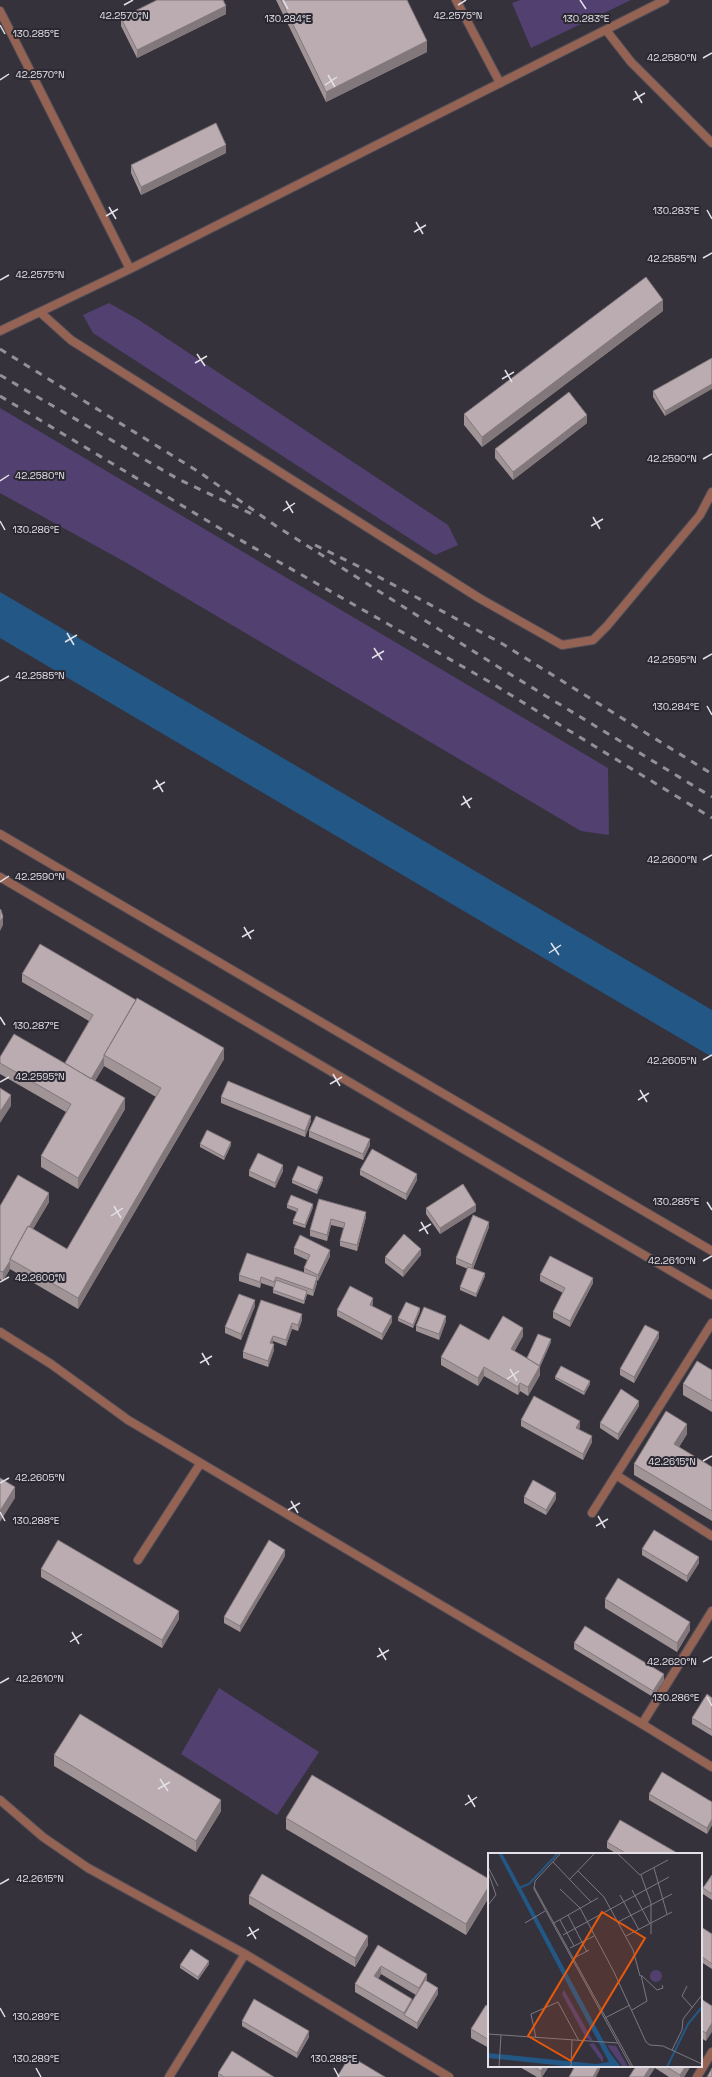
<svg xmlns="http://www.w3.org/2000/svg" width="712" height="2077" font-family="'Space Grotesk',sans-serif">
<rect width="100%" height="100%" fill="#35323c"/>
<!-- green -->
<path fill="#524071" d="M520 0H631L531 48 512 3Z
M109 303 139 320 448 525 458 545 435 555 93 333 83 315Z
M0 408 608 768 609 835 581 831 125 562 0 493Z
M219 1688 319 1752 277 1815 181 1754Z"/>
<!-- water -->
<path fill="#235886" d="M0 592 712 1010V1057L0 638Z"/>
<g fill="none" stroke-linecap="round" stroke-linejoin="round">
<defs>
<path id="service" d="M456 0 500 83
M138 1560 200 1464"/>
<path id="minor" d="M0 11 130 269
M606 30 631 62 712 143
M41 313 71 340 479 598 562 645 593 640 607 626 700 515 712 492
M0 331 130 269 665 0
M616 1475 712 1536
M592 1513 712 1323
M642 1724 712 1611
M0 1800 43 1837 88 1868 245 1954 449 2077
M169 2077 245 1954
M697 2077 712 2052"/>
<path id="tertiary" d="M0 834 712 1251
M0 877 712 1295
M0 1332 51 1364 128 1420 642 1724 712 1767"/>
</defs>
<!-- service casing -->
<use href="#service" stroke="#514e57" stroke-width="10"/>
<!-- minor casing -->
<use href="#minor" stroke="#514e57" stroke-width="10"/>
<!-- tertiary casing -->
<use href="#tertiary" stroke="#514e57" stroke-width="10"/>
<!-- service -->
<use href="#service" stroke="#956354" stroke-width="8"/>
<!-- minor -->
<use href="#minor" stroke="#956354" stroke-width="8"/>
<!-- tertiary -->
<use href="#tertiary" stroke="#956354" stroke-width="8"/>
<!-- rail -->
<path stroke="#929098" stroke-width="3" stroke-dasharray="7 7" stroke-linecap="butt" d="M0 349 199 472 276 526 495 665 712 797
M0 375 178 479 254 515
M0 396 221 529 488 681 712 818
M315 545 366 570 501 643 712 774"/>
</g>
<!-- wall -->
<path fill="#a09497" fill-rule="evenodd" d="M276 0H407L427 52 326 102Z
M226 14 137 58 121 26V18Z
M226 153 141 195 131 173V165Z
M663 311 482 447 464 425V414Z
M712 358 665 416 653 397V391Z
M587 423 513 480 495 458V449Z
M22 974 224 1059 78 1309 10 1269 3 1281 0 1279V1206L49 1202 33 1229 67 1249 156 1097 104 1066 95 1081 125 1109 78 1189 41 1167V1156L66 1112 0 1074V1057L65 1063 89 1021 22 982Z
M221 1097 311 1121 305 1137 221 1103Z
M309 1131 370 1145 363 1160 309 1137Z
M200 1144 231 1145 224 1160 200 1147Z
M360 1170 417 1180 406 1200 360 1175Z
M249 1171H283L275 1188 249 1176Z
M292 1180H323L317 1194 292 1183Z
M319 1199 366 1217 357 1251 340 1246V1241L344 1228 331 1225 327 1241 310 1236V1230Z
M287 1205 313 1207 305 1228 293 1224V1221L297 1212 287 1208Z
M426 1208 476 1211 440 1234 426 1214Z
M489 1227 473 1269 485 1276 476 1297 460 1290V1287L468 1269 456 1264V1258Z
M294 1248 330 1256 318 1281 317 1280V1283L313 1296 307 1294 304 1304 273 1293V1287L261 1283 260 1288 239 1281V1275L304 1272V1268L307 1260 294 1254Z
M421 1255 403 1277 385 1263V1257Z
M540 1275 593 1283 570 1327 553 1318V1312L563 1293 540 1281Z
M261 1300 302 1320 298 1331 292 1329 286 1346 273 1341 272 1344 274 1350 268 1367 243 1358V1352Z
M373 1304 372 1306 392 1322 382 1340 337 1316V1310Z
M255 1306 241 1340 225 1333V1327Z
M420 1311 413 1328 398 1321V1318Z
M446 1321 439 1340 416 1331V1326Z
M523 1336 514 1351 527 1358 551 1342 540 1366V1375L528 1396 520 1391 518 1395 484 1376 478 1386 441 1365V1357L489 1340Z
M659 1338 634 1383 620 1375V1369Z
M712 1370V1412L683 1395V1384Z
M555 1377 590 1384 584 1395 555 1379Z
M639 1406 618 1440 600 1428V1423Z
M521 1420 580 1427 579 1429 592 1442 583 1460 521 1426Z
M687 1434 679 1447 712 1467V1521L634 1475V1464Z
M524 1497 556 1499 546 1515 524 1503Z
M642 1549 699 1563 687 1582 642 1555Z
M285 1556 240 1632 224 1623V1617Z
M41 1569 179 1619 162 1648 41 1577Z
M605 1599 690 1630 677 1652 605 1608Z
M574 1643 664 1680 653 1697 574 1649Z
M712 1698V1736L692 1724V1718Z
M54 1755 221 1811 196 1852 54 1766Z
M649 1794 712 1802V1825L707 1834 649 1800Z
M286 1818 489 1879V1897L466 1935 286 1829Z
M607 1842 679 1854H617L607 1848Z
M712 1875V1900L703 1894V1888Z
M249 1896 368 1945 355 1967 249 1904Z
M701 1927 712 1934V1969L701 1962Z
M378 1945 427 1982 438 1994 417 2029 355 1992V1984ZM381 1974 416 1995 412 2001 378 1979Z
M209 1964 198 1980 180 1968V1965Z
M701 1999 712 2006 706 2041 701 2038Z
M489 2007V2048L471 2038V2029Z
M242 2021 309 2037 297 2058 242 2026Z
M518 2066H549L542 2077H537Z
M636 2066H690V2067L684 2077H669L655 2068Z
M218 2073 274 2077H218Z"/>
<!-- shaded-wall -->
<path fill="#82787b" d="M226 6V14L137 58V50Z
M427 41V52L326 102V92Z
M226 145V153L141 195V187Z
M663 300V311L482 447V437Z
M712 384V389L665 416V411Z
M587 415V423L513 480V472Z
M3 917V925L0 931V922Z
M224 1048V1059L78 1309V1298Z
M104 1057V1066L90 1089V1080Z
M11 1095V1106L0 1123V1112Z
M125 1098V1109L78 1189V1178Z
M311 1116V1121L305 1137V1131Z
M370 1139V1145L363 1160V1154Z
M231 1142V1145L224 1160V1157Z
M283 1165V1171L275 1188V1183Z
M417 1174V1180L406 1200V1194Z
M323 1177V1180L317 1194V1191Z
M49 1193V1202L14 1261 10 1259Z
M313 1204V1207L305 1228V1225Z
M476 1205V1211L440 1234V1228Z
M366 1212V1217L357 1251V1245Z
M331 1219V1225L327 1241V1235Z
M489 1222V1227L472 1270V1265Z
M421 1249V1255L403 1277V1271Z
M330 1250V1256L318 1281V1275Z
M10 1261V1269L3 1281V1272Z
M485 1273V1276L476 1297V1294Z
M261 1277V1283L260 1288V1282Z
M317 1277V1283L313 1296V1290Z
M593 1278V1283L570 1327V1321Z
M307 1291V1294L304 1304V1301Z
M373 1298V1304L370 1311V1305Z
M255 1300V1306L241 1340V1334Z
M420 1308V1311L413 1328V1325Z
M302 1314V1320L298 1331V1325Z
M392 1316V1322L382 1340V1334Z
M446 1316V1321L439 1340V1334Z
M292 1323V1329L286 1346V1340Z
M523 1328V1336L511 1358V1349Z
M659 1332V1338L634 1383V1377Z
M273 1336V1341L270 1349V1343Z
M551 1339V1342L540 1367V1375L528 1396V1387L539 1366Z
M274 1344V1350L268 1367V1361Z
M484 1367V1376L478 1386V1378Z
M590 1381V1384L584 1395V1392Z
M520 1383V1391L518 1395V1387Z
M639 1401V1406L618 1440V1434Z
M580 1421V1427L576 1433V1428Z
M687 1424V1434L674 1455V1444Z
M592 1436V1442L583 1460V1454Z
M15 1487V1498L0 1522V1511Z
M556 1493V1499L546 1515V1510Z
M285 1550V1556L240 1632V1626Z
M699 1557V1563L687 1582V1576Z
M179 1611V1619L162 1648V1640Z
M690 1622V1630L677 1652V1643Z
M664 1674V1680L653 1697V1691Z
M221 1800V1811L196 1852V1841Z
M712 1819V1825L707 1834V1828Z
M489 1886V1897L466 1935V1924Z
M368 1936V1945L355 1967V1958Z
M209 1961V1964L198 1980V1977Z
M381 1966V1974L374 1985V1976Z
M427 1974V1982L419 1996V1988Z
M438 1988V1994L417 2029V2023Z
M412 1999V2007L404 2015V2013Z
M712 2023V2032L706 2041V2033Z
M309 2031V2037L297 2058V2053Z
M544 2066H549L542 2077H541V2071Z
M599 2066H600V2069L596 2077H593Z
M651 2066H655V2068L649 2077H644Z
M686 2066H690V2067L684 2077H680V2075Z"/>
<!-- building -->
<path fill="#baacb0" stroke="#82787b" d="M157 0H223L226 6 137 50 121 18Z
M281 0H407L427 41 326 92Z
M216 123 226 145 141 187 131 165Z
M646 277 663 300 482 437 464 414Z
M712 358V384L665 411 653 391Z
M569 392 587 415 513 472 495 449Z
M0 909 1 910 3 917 0 922Z
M40 944 136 1000 104 1055V1057L91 1079 65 1063 93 1015 22 974Z
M137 998 224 1048 78 1298 10 1259 28 1226 67 1249 161 1088 104 1055Z
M14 1034 125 1098 78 1178 41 1156 71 1104 0 1063V1057Z
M228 1081 311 1116 305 1131 221 1097Z
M0 1088 11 1095 0 1112Z
M316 1116 370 1139 363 1154 309 1131Z
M207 1130 231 1142 224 1157 200 1144Z
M372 1149 417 1174 406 1194 360 1170Z
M258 1153 283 1165 275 1183 249 1171Z
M298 1166 323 1177 317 1191 292 1180Z
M18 1175 49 1193 29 1227 28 1226 10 1259V1261L3 1272 0 1271V1206Z
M463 1184 476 1205 440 1228 426 1208Z
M291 1195 313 1204 305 1225 293 1221 298 1209 287 1205Z
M319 1199 366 1212 357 1245 340 1241 345 1223 331 1219 327 1235 310 1230Z
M473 1215 489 1222 472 1265 456 1258Z
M404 1234 421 1249 403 1271 385 1257Z
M300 1235 330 1250 318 1275 304 1268 310 1255 294 1248Z
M247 1253 317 1277 313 1290 276 1277 274 1282 261 1277 260 1282 239 1275Z
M550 1256 593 1278 570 1321 553 1312 565 1288 540 1275Z
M468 1267 485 1273 476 1294 460 1287Z
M276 1280 307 1291 304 1301 273 1290Z
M350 1286 373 1298 370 1305 392 1316 382 1334 337 1310Z
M239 1294 255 1300 241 1334 225 1327Z
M261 1300 302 1314 298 1325 292 1323 286 1340 273 1336 270 1343 274 1344 268 1361 243 1352Z
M406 1302 420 1308 413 1325 398 1318Z
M424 1307 446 1316 439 1334 416 1326Z
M503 1316 523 1328 511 1349 540 1366 528 1387 520 1383 518 1387 484 1367 478 1378 441 1357 460 1324 489 1340Z
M645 1325 659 1332 634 1377 620 1369Z
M538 1334 551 1339 539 1366 527 1358Z
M697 1361 712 1370V1401L683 1384Z
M561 1366 590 1381 584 1392 555 1377Z
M621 1389 639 1401 618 1434 600 1423Z
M534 1396 580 1421 576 1428 592 1436 583 1454 521 1420Z
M666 1411 687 1424 674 1444 712 1467V1511L634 1464Z
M0 1478 15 1487 0 1511Z
M533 1480 556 1493 546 1510 524 1497Z
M654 1530 699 1557 687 1576 642 1549Z
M58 1540 179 1611 162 1640 41 1569Z
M269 1540 285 1550 240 1626 224 1617Z
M618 1578 690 1622 677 1643 605 1599Z
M585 1626 664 1674 653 1691 574 1643Z
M707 1694 712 1698V1730L692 1718Z
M80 1714 221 1800 196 1841 54 1755Z
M662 1772 712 1802V1819L707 1828 649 1794Z
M312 1775 489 1879V1886L466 1924 286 1818Z
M620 1820 679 1854H627L607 1842Z
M262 1874 368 1936 355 1958 249 1896Z
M712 1875V1894L703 1888Z
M701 1927 712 1934V1964L701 1956Z
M378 1945 427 1974 419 1988 381 1966 374 1976 412 1999 404 2013 355 1984Z
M191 1949 209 1961 198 1977 180 1965Z
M425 1980 438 1988 417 2023 404 2015Z
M254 1999 309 2031 297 2053 242 2021Z
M701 1999 712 2006V2023L706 2033 701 2030Z
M486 2005 489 2007V2040L471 2029Z
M232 2051 274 2077H224L218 2073Z
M350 2056 385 2077H337Z
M532 2066H544L541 2071Z
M575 2066H599L593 2077H569Z
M636 2066H651L644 2077H629Z
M665 2066H686L680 2075Z
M712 2068V2077H707Z"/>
<!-- ticks -->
<path fill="none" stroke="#e3e1e7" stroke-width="1.5" d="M283 0 288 9M580 0 586 9M124 5 133 0M458 5 466 0M0 25 5 34M703 58 712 53M328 75 335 87M0 80 9 74M325 85 337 77M635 91 642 103M633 100 645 93M109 207 116 219M707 210 712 219M106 216 118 209M416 222 423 234M414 232 426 225M703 258 712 253M0 280 9 275M197 354 205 366M195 363 207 356M505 370 512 382M502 379 514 372M703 459 712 454M0 481 9 475M286 501 293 513M283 511 295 503M593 517 600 529M0 521 5 530M591 526 603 519M67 633 74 645M65 642 77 635M374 648 382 660M372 658 384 651M703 659 712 654M0 681 9 676M707 706 712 715M156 780 163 792M153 789 165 782M463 796 470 808M461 805 472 798M703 860 712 855M0 882 9 876M244 927 251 939M242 937 254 930M551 943 559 955M549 953 561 945M0 1017 5 1025M703 1060 712 1055M333 1074 340 1086M0 1082 9 1077M330 1084 342 1077M640 1090 647 1102M638 1100 649 1093M707 1202 712 1210M114 1206 121 1218M111 1216 123 1208M421 1222 428 1234M419 1231 431 1224M703 1261 712 1256M0 1282 9 1277M202 1353 209 1365M200 1363 212 1356M510 1369 517 1381M507 1379 519 1371M703 1461 712 1456M0 1483 9 1478M291 1501 298 1513M288 1510 300 1503M0 1512 5 1521M598 1516 605 1528M596 1526 608 1519M72 1632 79 1644M70 1642 82 1634M379 1648 386 1660M377 1657 389 1650M703 1662 712 1657M0 1683 9 1678M707 1697 712 1706M160 1779 168 1791M158 1789 170 1782M468 1795 475 1807M465 1805 477 1797M0 1884 9 1879M249 1927 256 1939M247 1936 259 1929M0 2008 5 2017M36 2068 41 2077M334 2068 339 2077"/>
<!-- overview -->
<g transform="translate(488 1853)">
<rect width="214" height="214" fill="#35323c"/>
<path d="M162 123a6 6 0 1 1 12 0a6 6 0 1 1-12 0ZM76 137 104 186V188L98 185 74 141ZM106 190 115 204V210L101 191ZM119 192 128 193 140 214H135Z" fill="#524071"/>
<path d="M10 0H14L122 200 133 214H86L0 205V200L108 211 121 209Z" fill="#235886"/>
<path fill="none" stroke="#235886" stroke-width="2" d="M31 35 41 31 70 0M179 214 200 171 214 154"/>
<path fill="none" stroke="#7b7880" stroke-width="1" d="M73 0 47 28 46 36 143 214M129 0 152 22 180 7M65 9 103 49M0 14 10 33M166 15 179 61M90 18 116 44 145 97 152 123M0 19 8 42 0 52M153 22 163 50V81M81 27 107 0M46 34 145 214M72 36 92 55 126 119 158 189 162 192 175 193 214 211M144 37 162 71M132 42 151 77M80 62 99 99M72 67 86 93M130 69 184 41M37 70 57 58M66 70 110 45M75 82 181 24M138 83 184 59M82 95 106 83M86 105 101 97M199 133 194 143 205 155M144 157 159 148 153 122 169 137 175 135 174 132M117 165 142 152M0 181 130 190M48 185 43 161 70 149 91 188M184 197 194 177 195 166 214 142M11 214 13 182M83 214 84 187"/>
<path fill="#e8590c" fill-opacity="0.15" stroke="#e8590c" stroke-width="2" d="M114 59 157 85 83 208 40 183Z"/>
<rect width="214" height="214" fill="none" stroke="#e3e1e7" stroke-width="2"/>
</g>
<g font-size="10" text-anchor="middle" fill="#e3e1e7" stroke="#2b2832" stroke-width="4" stroke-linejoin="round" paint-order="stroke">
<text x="124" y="19">42.2570°N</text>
<text x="458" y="19">42.2575°N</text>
<text x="288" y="22">130.284°E</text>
<text x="586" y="22">130.283°E</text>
<text x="36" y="37">130.285°E</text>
<text x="672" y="61">42.2580°N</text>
<text x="40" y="78">42.2570°N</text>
<text x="676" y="214">130.283°E</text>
<text x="672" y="262">42.2585°N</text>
<text x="40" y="278">42.2575°N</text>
<text x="672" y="462">42.2590°N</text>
<text x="40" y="479">42.2580°N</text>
<text x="36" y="533">130.286°E</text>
<text x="672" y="663">42.2595°N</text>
<text x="40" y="679">42.2585°N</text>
<text x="676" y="710">130.284°E</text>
<text x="672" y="863">42.2600°N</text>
<text x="40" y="880">42.2590°N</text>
<text x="36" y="1029">130.287°E</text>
<text x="672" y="1064">42.2605°N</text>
<text x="40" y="1080">42.2595°N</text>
<text x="676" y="1205">130.285°E</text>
<text x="672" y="1264">42.2610°N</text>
<text x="40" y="1281">42.2600°N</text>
<text x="672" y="1465">42.2615°N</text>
<text x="40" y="1481">42.2605°N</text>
<text x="36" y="1524">130.288°E</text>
<text x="672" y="1665">42.2620°N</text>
<text x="40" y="1682">42.2610°N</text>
<text x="676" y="1701">130.286°E</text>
<text x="40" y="1882">42.2615°N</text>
<text x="36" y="2020">130.289°E</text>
<text x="36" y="2062">130.289°E</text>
<text x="334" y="2062">130.288°E</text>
</g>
</svg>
